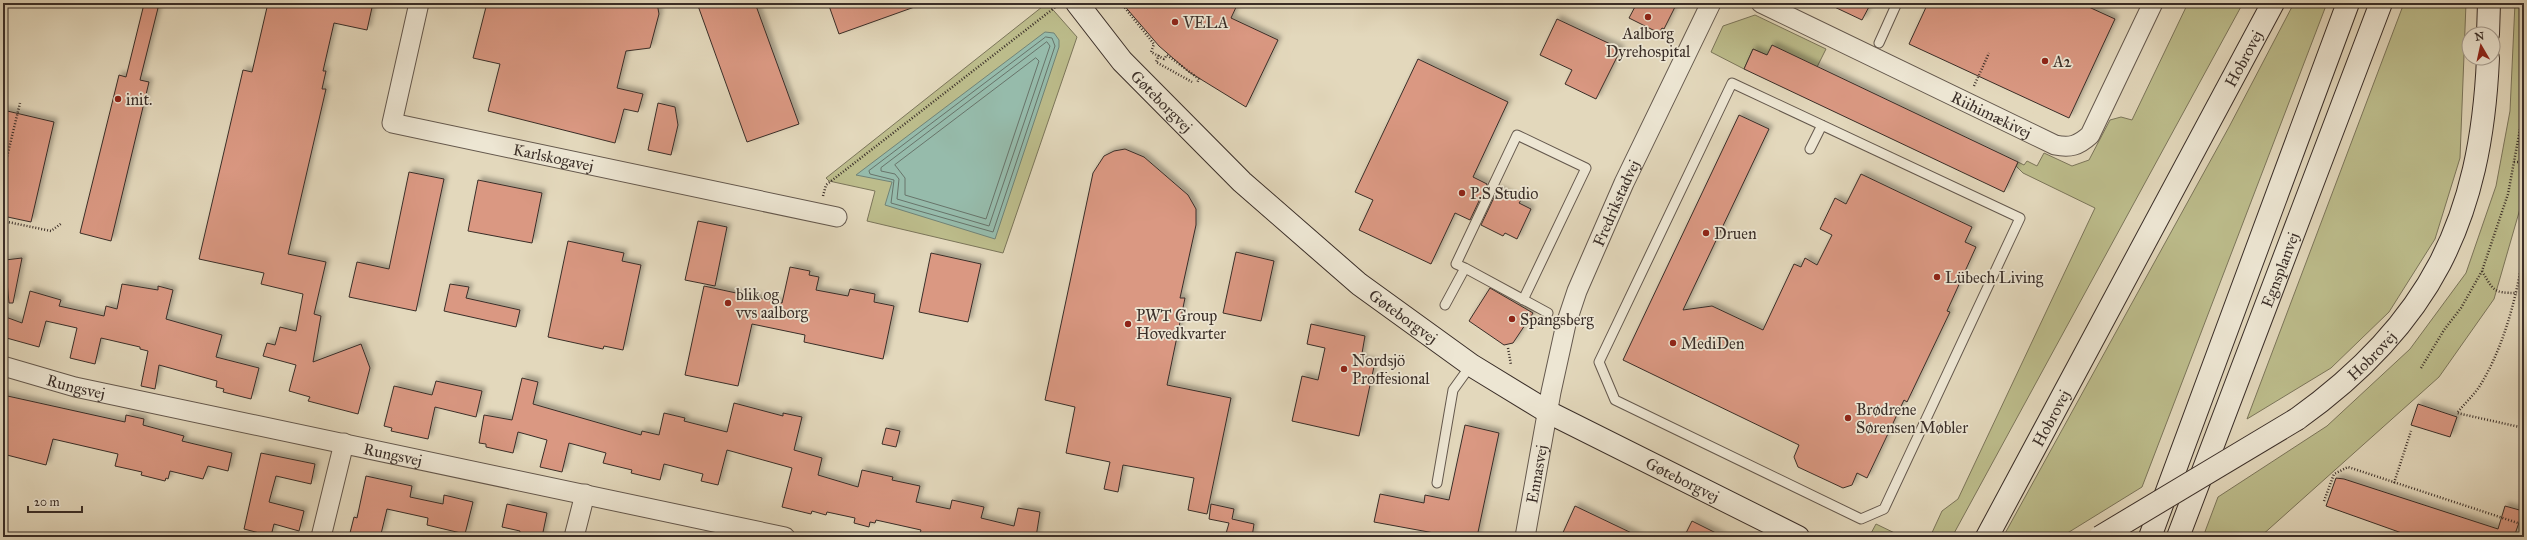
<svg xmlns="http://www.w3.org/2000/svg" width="2527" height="540" font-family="'IM FELL Great Primer',serif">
<defs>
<filter id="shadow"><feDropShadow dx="3.5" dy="-3.5" stdDeviation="2" flood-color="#0004"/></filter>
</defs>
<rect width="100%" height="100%" fill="#e3d8bc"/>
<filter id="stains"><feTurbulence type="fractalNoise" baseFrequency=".005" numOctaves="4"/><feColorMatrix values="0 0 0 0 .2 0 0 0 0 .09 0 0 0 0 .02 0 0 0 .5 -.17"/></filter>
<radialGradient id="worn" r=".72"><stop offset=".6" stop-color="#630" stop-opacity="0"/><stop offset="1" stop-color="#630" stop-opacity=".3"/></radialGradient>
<!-- green -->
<path fill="#bcbc8b" stroke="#7b755a" d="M1047 3 1077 37 1003 253 867 221 875 191 829 181 826 178Z
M2188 3H2243L1952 537H1930L1942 511 1958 499 2095 208 2023 173 2016 166 2018 162 2024 165 2027 161 2037 166 2044 153 2072 166 2089 160 2110 120 2121 117 2132 120Z
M2294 3H2327L2142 487 2061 537H2003L2229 127Z
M2404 3H2466L2460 158 2435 239 2389 312 2331 368 2247 419Z
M2515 3H2524V195L2494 299 2439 377 2260 537H2203L2218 497 2327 426 2410 349 2466 273 2496 186 2510 111Z
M1755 15 1826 49 1817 67 1767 55 1753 49 1744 69 1711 52 1723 26Z
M1876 524 1903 537H1869Z"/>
<!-- water -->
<path fill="#96bbab" stroke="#718377" d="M1045 32 1054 33 1059 40V47L995 239 885 205 892 182 856 175Z"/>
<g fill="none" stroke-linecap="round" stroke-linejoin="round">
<!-- shore -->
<path stroke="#68746a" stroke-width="1" d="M1046 37 1052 38 1055 46 993 232 891 203 894 180 870 174 869 171Z
M1047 42 1050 46 989 226 897 199 899 179 895 174 881 171V168Z
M1036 58 1039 61 986 219 905 195V178L895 165Z"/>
</g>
<!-- building -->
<path fill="#da9882" stroke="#3a2e28" filter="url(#shadow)" d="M268 3H373L367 30 334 23 323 71H326L322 89H326L288 254 326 262 314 314 321 316 313 362 361 344 370 368 358 414 308 401 310 397 289 391 296 365 263 356 267 343 275 345 280 327 296 331 303 294 261 284 264 273 199 259 243 70 252 72Z
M487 3H657L659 14 650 48 626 51 617 88 643 94 638 112 624 109 615 143 488 111 500 64 473 58Z
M697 3H755L799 124 747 142Z
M828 3H920V5L839 34Z
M1122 3H1238L1231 18 1278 40 1246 107 1189 72 1159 46Z
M1637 3H1677L1664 29 1662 28 1659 33 1629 18Z
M1826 3H1871L1862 20Z
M1928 3H2080L2115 19 2069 118 1909 44Z
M144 4 158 8 140 80 149 82 111 241 80 233 119 75 126 77Z
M1557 19 1621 49 1596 99 1565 84 1572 70 1540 55Z
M1772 45 2018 162 2004 192 1744 69 1753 49 1767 55Z
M1418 59 1508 102 1473 177 1487 184 1470 220 1455 213 1431 264 1359 230 1373 200 1355 192Z
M658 103 675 107 678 125 671 155 648 150Z
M3 110 54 122 31 222 3 216Z
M1739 115 1769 129 1683 310 1712 306 1763 330 1794 264 1801 267 1805 258 1817 265 1832 235 1820 229 1835 198 1846 204 1861 174 1972 227 1965 242 1976 247 1947 311 1950 312 1907 402 1904 400 1867 478 1857 473 1852 485 1843 488 1798 467 1794 457 1799 445 1623 360Z
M1125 149 1144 157 1188 195 1196 209V225L1180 298H1185L1167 385 1231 398 1207 514 1188 510 1194 478 1123 465 1118 492 1104 489 1110 462 1066 453 1075 407 1045 400 1093 173 1104 156 1114 151Z
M409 172 444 179 416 311 349 297 357 262 389 269Z
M478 180 542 193 532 243 468 231Z
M1498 189 1521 200 1519 203 1531 209 1517 239 1505 233 1503 236 1481 225Z
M698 221 727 227 715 286 685 280Z
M568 241 624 253 622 261 641 265 623 350 604 346 603 349 548 337Z
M1236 252 1274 261 1261 321 1223 313Z
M931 253 981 264 968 322 919 312Z
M22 258 13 303H9L5 260Z
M790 267 810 271 809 275 819 277 816 290 848 296 850 289 875 294 874 302 894 306 883 359 804 342 805 335 752 324 738 386 685 375 704 286 782 303Z
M122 284 158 290V286L173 290 166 319 222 335 216 357 259 368 251 399 223 392 224 389 216 387 217 381 159 365 155 389 141 386 148 351 140 349V347L101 338 95 364 70 358 77 328 46 321 39 347 3 337V316L22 323 30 291 61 300 59 306 104 316 106 306 117 309Z
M450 284 469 287 466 298 520 310 516 327 444 311Z
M1490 288 1533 313 1513 343 1504 345 1469 321Z
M1311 324 1365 336 1361 359 1375 362 1359 436 1292 421 1302 376 1318 380 1325 348 1307 344Z
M522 378 538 382 533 404 641 435 642 431 659 435 664 413 685 418 684 421 727 432 734 403 783 416V413L802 417 794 450 822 458 818 475 858 487 862 470 893 477 892 480 920 486 916 502 950 509 952 500 984 507 981 518 1014 526 1018 508 1040 512 1036 537H919L921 530 876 520 875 523 870 522 869 527 854 523 855 518 827 512 826 515 812 511 811 514 782 507 792 468 727 450 718 485 701 481 703 474 664 464 660 480 631 473 632 470 603 463 606 453 569 443 562 472 540 467 547 440 518 432 513 453 486 447V444L479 443 484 415 512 420Z
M436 381 482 391 476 417 435 407 428 439 391 431 392 428 384 426 394 386 432 395Z
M3 395 125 422 126 415 144 419 143 425 184 436 182 441 232 453 228 471 208 466 203 479 170 471 168 479 166 478 165 481 141 475 142 472 115 466 118 454 53 439 46 465 3 454Z
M2418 404 2457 417 2450 437 2411 425Z
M1465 425 1499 433 1477 537H1456L1374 522 1380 494 1424 503 1425 495 1449 500Z
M886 428 900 431 896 447 882 444Z
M261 453 315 464 311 484 276 476 269 502 304 511 299 531 274 524 271 536 244 529Z
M366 476 412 486 410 497 443 504 444 495 473 502 465 534 427 525 428 518 387 509 381 534 377 533 376 537H349L354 517 357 518Z
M2336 478 2344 479 2498 529 2505 506 2523 511 2514 537H2413L2326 506Z
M507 504 547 513 542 537H519L520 531 502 527Z
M1211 504 1234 509 1232 519 1254 524 1252 537H1225L1229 523 1209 519Z
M1575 506 1640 537H1561Z
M1692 521 1724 537H1684Z"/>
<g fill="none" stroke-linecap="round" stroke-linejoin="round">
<defs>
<path id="lane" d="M1879 43 1897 3
M1732 83 2020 218 1884 509 1861 519 1615 400 1599 362Z
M1810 149 1822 125
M1465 268 1456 264 1517 135 1586 168 1523 300
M1445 305 1465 268 1548 313
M1437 483 1453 390 1471 365"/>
<g id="street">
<path id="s1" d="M419 3 392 123 837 217"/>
<path id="s2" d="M1761 3 2055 145C2070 148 2078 146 2090 135L2153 3"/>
<path id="s3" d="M3 366 75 387 785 537"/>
<path d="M321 537 344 443"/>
<path d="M574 537 585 494"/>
<path id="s4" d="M1525 537 1551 392 1566 324 1577 291 1624 183 1711 3"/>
</g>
<g id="secondary">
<path id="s5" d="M1077 3 1122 61 1242 182 1359 284 1471 365 1548 412 1798 537"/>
<path d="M2488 34 2489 3"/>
<path id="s6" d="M2297 419C2430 324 2481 220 2488 58"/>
<path id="s7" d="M1987 537 2273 3"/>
<path d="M2150 537 2348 3"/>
<path id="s8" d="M2178 537 2381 3"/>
</g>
</defs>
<!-- lane casing -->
<use href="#lane" stroke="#64584d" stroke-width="11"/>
<!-- street casing -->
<use href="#street" stroke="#64584d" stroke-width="21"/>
<!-- secondary casing -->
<use href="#secondary" stroke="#3a2e28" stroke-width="24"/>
<!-- path -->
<path stroke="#3a2e28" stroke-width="2.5" stroke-dasharray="1 2" stroke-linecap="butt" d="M1121 3 1154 44 1151 52 1164 59 1167 55 1199 79 1197 83
M1159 55 1156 62 1192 82
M1974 86 1989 53
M2514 162H2524
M5 165 20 103
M823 196 826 185 1058 5
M3 221 51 231 62 223
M2524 250C2517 295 2505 344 2481 384 2475 394 2465 403 2457 413L2524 428
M2482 271C2494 291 2493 293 2517 293
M1508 348 1511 365
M2421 368 2444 330 2461 308 2482 271 2508 194 2521 124 2524 63
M2394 483 2411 431
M2324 501 2334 474 2348 467 2524 525"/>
<!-- lane -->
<use href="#lane" stroke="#ede6d3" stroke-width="9"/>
<!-- street -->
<use href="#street" stroke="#ede6d3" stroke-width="19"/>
<!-- secondary -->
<use href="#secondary" stroke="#ede6d3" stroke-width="22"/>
<defs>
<path id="secondary-bridge" d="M2100 537 2297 419"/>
</defs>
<!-- secondary-bridge casing -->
<use href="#secondary-bridge" stroke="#3a2e28" stroke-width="24" stroke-linecap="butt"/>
<!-- secondary-bridge -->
<use href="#secondary-bridge" stroke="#ede6d3" stroke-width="22"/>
</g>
<!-- markers -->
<g fill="#8f2418" stroke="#ede6d3" stroke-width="1.5">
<circle cx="1648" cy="17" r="4"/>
<circle cx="1175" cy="22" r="4"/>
<circle cx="2045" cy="61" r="4"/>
<circle cx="118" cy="99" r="4"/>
<circle cx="1462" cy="193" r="4"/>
<circle cx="1706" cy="233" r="4"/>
<circle cx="1937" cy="277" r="4"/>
<circle cx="728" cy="303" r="4"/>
<circle cx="1512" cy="319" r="4"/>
<circle cx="1128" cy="324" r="4"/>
<circle cx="1673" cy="343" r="4"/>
<circle cx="1344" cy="369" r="4"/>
<circle cx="1848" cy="418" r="4"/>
</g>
<g text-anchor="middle" stroke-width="3.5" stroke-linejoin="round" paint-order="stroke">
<!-- poi labels -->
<g font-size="16" fill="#3a2e28" stroke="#ede6d3" text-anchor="start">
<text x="1183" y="28">VELA</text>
<text x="1648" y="39" text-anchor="middle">Aalborg<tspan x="1648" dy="18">Dyrehospital</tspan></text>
<text x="2053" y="67">A2</text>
<text x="126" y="105">init.</text>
<text x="1470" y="199">P.S Studio</text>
<text x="1714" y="239">Druen</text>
<text x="1945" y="283">Lübech Living</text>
<text x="736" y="300">blik og<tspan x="736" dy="18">vvs aalborg</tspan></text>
<text x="1136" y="321">PWT Group<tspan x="1136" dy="18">Hovedkvarter</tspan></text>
<text x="1520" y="325">Spangsberg</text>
<text x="1681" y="349">MediDen</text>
<text x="1352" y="366">Nordsjö<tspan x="1352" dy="18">Proffesional</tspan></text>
<text x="1856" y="415">Brødrene<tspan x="1856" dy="18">Sørensen Møbler</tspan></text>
</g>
<!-- street labels -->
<g font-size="16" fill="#3a2e28" stroke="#ede6d3">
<text dy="6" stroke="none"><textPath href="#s7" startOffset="543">Hobrovej</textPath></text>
<text dy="6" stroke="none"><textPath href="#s5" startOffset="130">Gøteborgvej</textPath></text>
<text dy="6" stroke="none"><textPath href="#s2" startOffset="256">Riihimækivej</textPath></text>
<text dy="6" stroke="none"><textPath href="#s1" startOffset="288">Karlskogavej</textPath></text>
<text dy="6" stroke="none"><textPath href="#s4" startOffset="348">Fredrikstadvej</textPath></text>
<text dy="6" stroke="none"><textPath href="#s8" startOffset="286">Egnsplanvej</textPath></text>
<text dy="6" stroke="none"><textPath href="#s5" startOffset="454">Gøteborgvej</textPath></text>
<text dy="6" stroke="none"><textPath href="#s6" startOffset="98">Hobrovej</textPath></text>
<text dy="6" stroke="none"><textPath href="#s3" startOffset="76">Rungsvej</textPath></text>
<text dy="6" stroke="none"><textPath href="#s7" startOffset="135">Hobrovej</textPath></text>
<text dy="6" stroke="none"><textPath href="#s3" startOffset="400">Rungsvej</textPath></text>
<text dy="6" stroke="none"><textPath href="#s4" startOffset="64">Ennasvej</textPath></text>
<text dy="6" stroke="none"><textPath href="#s5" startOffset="778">Gøteborgvej</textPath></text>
</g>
</g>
<!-- margin -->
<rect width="2527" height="540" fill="none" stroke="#e3d8bc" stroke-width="16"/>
<rect x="4" y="4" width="2519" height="532" fill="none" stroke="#3a2e28" stroke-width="2"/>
<rect x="8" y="8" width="2511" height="524" fill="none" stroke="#3a2e28"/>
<!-- north arrow -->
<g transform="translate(2481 46) rotate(351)"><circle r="19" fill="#ede6d3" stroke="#a59c8f"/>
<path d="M0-3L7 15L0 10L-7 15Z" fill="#8f2418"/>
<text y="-6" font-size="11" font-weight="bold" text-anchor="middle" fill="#3a2e28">N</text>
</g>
<!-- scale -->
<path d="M28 506v6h54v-6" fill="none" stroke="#3a2e28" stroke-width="2"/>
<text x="34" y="506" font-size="12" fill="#3a2e28" stroke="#ede6d3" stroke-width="3" paint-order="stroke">20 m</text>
<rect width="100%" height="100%" filter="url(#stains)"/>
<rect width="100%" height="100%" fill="url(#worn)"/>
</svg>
